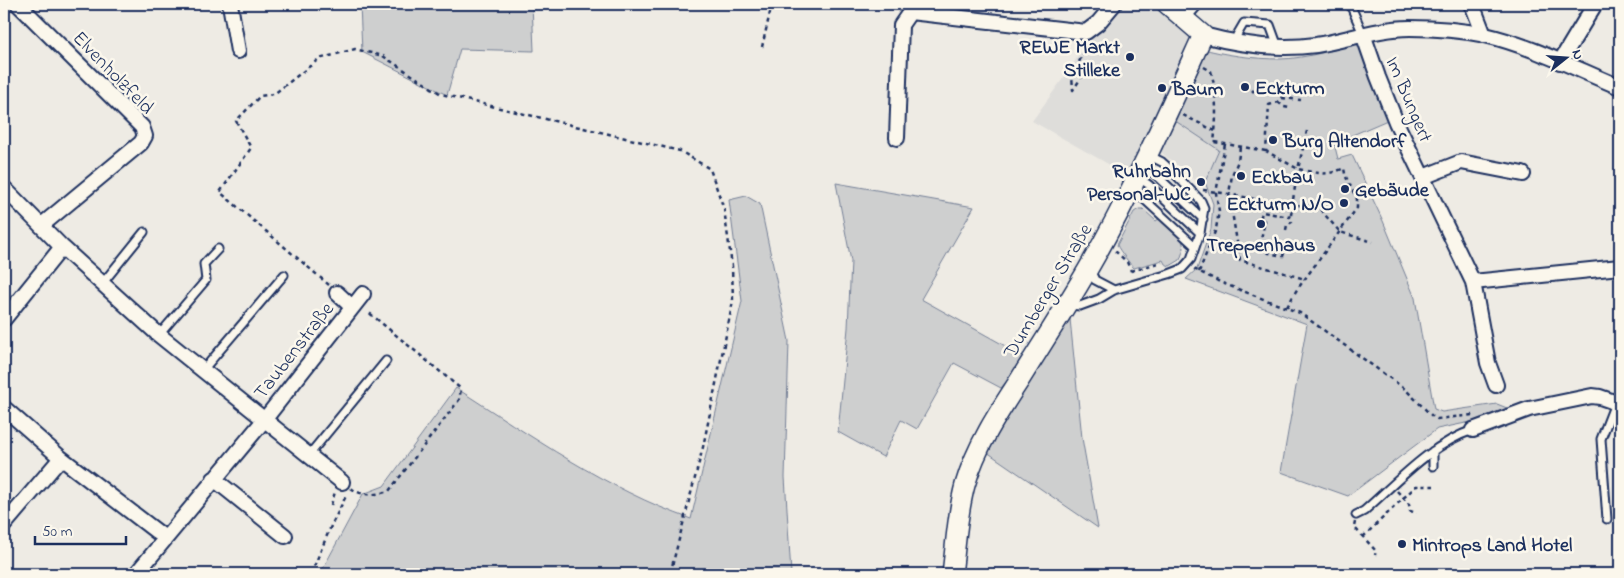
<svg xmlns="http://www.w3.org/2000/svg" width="1624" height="578" font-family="'Indie Flower',sans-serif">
<rect width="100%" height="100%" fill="#eeebe4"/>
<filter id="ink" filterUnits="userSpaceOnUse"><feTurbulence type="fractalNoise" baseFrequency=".02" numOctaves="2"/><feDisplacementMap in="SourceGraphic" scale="10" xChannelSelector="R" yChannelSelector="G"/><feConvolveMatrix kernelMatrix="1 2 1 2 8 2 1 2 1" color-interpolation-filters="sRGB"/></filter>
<g filter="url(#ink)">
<!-- built -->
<path fill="#deddda" d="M1115 4H1158L1192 37 1133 178 1032 121 1070 69 1098 24Z
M1168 116 1219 150 1205 182 1199 176 1194 180 1154 146Z"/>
<!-- green -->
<path fill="#cecfcf" stroke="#747f96" d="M360 4H532L534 51 460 49 447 95 362 52Z
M1364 42 1392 118 1334 143 1338 159 1352 155 1383 221 1415 298 1434 409 1442 412 1497 404 1512 410 1499 416 1437 429 1348 496 1281 472 1307 324 1186 279 1197 269 1211 229 1213 204 1205 182 1219 150 1168 116 1200 48C1224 55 1255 59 1280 59 1305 59 1340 48 1364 42Z
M836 183 974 207 921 299 1027 358 1001 388 954 363 917 429 901 420 883 457 838 432 848 328 851 261Z
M746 196 760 204 789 341 785 477 791 574H320L363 494 384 486 456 388C531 436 606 489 691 519L742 301 729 200Z
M1139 209H1143L1156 221 1160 218 1182 240 1184 248 1180 260 1170 266 1165 264 1163 260 1134 268C1130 264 1119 250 1117 245L1134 212Z
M1070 319 1082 438 1098 528 987 452 1015 399 1065 321Z"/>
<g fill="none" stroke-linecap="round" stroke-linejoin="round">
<defs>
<path id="service" d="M1350 4 1363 34
M1186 19 1199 4
M1235 42 1237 35 1244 23 1270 25 1278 47
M1143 167 1155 174 1203 219
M1138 177 1149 185 1200 233
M1133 189 1195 246
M1090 270 1095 280 1114 290
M102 284 144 232
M1070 305 1080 306 1099 299 1114 290 1169 274 1182 269 1191 259 1200 233 1204 208 1201 201 1172 171 1162 162 1148 155
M159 335 206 280 204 264 218 249
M203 370 284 275
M1433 451V466
M309 455 386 361
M1356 515 1364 511C1397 482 1431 444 1473 430
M1607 519 1601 439 1615 403"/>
<path id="minor" d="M18 4 142 127 145 136 141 143 42 225
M230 4 238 51
M1472 4 1484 35
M1363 34 1378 77 1396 122 1473 282 1488 363 1496 385
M1203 35C1240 45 1279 50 1316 45 1347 40 1378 28 1410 28 1434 28 1461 30 1485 35 1532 46 1576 69 1620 87
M1560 62 1595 4
M897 138 901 25 910 12 1086 32 1098 23 1114 4
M1423 177 1461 162 1523 174
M4 188 62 247 159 335 342 482
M1473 282 1620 267
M337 293 352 307
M4 319 62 247
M4 408 61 458 165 538
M1473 430 1529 409 1592 396 1600 397 1620 404
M214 479 285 536
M4 525 61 458
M136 574 265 419 363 294"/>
<path id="secondary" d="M952 574C956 544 957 514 965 485 976 447 998 413 1019 381 1042 344 1066 307 1088 269 1132 193 1167 114 1203 35L1167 4"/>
</defs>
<!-- service casing -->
<use href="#service" stroke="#1b2f5e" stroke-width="11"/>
<!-- minor casing -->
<use href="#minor" stroke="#1b2f5e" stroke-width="18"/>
<!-- secondary casing -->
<use href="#secondary" stroke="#1b2f5e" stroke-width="22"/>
<!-- path -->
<path stroke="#1b2f5e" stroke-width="2.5" stroke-dasharray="4 4" stroke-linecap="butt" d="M1092 42 1094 53
M762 47 772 4
M1204 67 1211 71C1217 94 1217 118 1214 142L1266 151
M1083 75 1073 90 1072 75 1089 43
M1283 86 1282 98 1278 102 1269 105 1266 151 1298 169 1294 193
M1252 90 1254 92
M1282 98 1301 100
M1278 102 1284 107 1289 108
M1183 115 1215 131
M1307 131 1298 169C1319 173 1325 177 1344 168L1345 174
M1240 147 1238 161 1232 175 1229 194 1240 260 1305 279
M1258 169V174L1265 175
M1203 190 1229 194 1274 203 1318 207 1340 232 1373 242
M1286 230 1287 225 1292 222 1293 224
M1115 251 1127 262 1131 271
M1284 253 1283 256 1264 252 1259 248 1265 221 1260 220 1262 212 1290 217 1291 215
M1194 269 1222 283 1300 313 1405 389 1433 417 1437 419 1473 415
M1131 271 1162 262
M1199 272 1216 229 1219 211 1216 193 1225 144
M329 285 220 192 251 148 236 121 260 96 274 94 319 59 355 49 383 56 441 94 680 151 710 169 724 209 732 266 733 301 703 447 670 574
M1287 307 1296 291 1357 208V199L1346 177
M351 488C363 497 375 495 389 491L459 400 461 389 367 311
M1397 491 1409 504 1410 511 1417 513
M331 505 335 492
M1355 522 1354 527 1376 551 1375 555
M1363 537 1416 486H1434
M311 574 331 526 347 494"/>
<!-- service -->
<use href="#service" stroke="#fbf7ec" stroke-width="7"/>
<!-- minor -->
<use href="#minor" stroke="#fbf7ec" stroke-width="14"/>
<!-- secondary -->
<use href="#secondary" stroke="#fbf7ec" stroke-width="19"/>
<!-- path-bridge -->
<path stroke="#1b2f5e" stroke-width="2.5" stroke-dasharray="4 4" stroke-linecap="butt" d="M1291 215 1294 193"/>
</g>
</g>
<!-- markers -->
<g fill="#1b2f5e" stroke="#fbf7ec" stroke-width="2">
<circle cx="1130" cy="57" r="5"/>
<circle cx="1245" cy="87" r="5"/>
<circle cx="1162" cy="88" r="5"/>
<circle cx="1273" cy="140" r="5"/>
<circle cx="1241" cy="176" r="5"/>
<circle cx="1201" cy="182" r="5"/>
<circle cx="1345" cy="189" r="5"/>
<circle cx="1344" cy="203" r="5"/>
<circle cx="1261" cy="224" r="5"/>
<circle cx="1402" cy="544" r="5"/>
</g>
<g text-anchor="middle" stroke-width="5" stroke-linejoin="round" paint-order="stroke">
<!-- poi labels -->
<g font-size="20" font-weight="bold" fill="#1b2f5e" stroke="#fbf7ec" text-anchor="start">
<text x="1120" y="53" text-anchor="end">REWE Markt<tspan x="1120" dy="23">Stilleke</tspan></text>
<text x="1255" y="94">Eckturm</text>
<text x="1172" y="95">Baum</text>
<text x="1283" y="147">Burg Altendorf</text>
<text x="1191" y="177" text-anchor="end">Ruhrbahn<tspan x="1191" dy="23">Personal-WC</tspan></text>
<text x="1251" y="183">Eckbau</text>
<text x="1355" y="196">Gebäude</text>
<text x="1334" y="210" text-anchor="end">Eckturm N/O</text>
<text x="1261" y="251" text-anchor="middle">Treppenhaus</text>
<text x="1412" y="551">Mintrops Land Hotel</text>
</g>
<!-- street labels -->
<g font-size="20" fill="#1b2f5e" stroke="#fbf7ec">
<text transform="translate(114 72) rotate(46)" y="7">Elvenholzfeld</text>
<text transform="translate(1410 99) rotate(67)" y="7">Im Bungert</text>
<text transform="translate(1047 290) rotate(-59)" y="7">Dumberger Straße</text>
<text transform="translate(293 350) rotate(-52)" y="7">Taubenstraße</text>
</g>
</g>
<!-- margin -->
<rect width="1624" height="578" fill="none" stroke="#fbf7ec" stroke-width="20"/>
<rect x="10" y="10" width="1604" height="558" fill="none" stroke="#1b2f5e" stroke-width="2" filter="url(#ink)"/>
<!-- north arrow -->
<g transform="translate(1566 58) rotate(73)" stroke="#fbf7ec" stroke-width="4" paint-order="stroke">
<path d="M0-4L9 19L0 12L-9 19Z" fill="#1b2f5e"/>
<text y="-8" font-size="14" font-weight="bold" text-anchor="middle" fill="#1b2f5e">N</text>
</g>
<!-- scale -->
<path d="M35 536v8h91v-8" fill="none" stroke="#1b2f5e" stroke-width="2.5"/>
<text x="42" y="536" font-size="15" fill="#1b2f5e" stroke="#fbf7ec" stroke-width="4" paint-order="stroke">50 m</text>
</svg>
